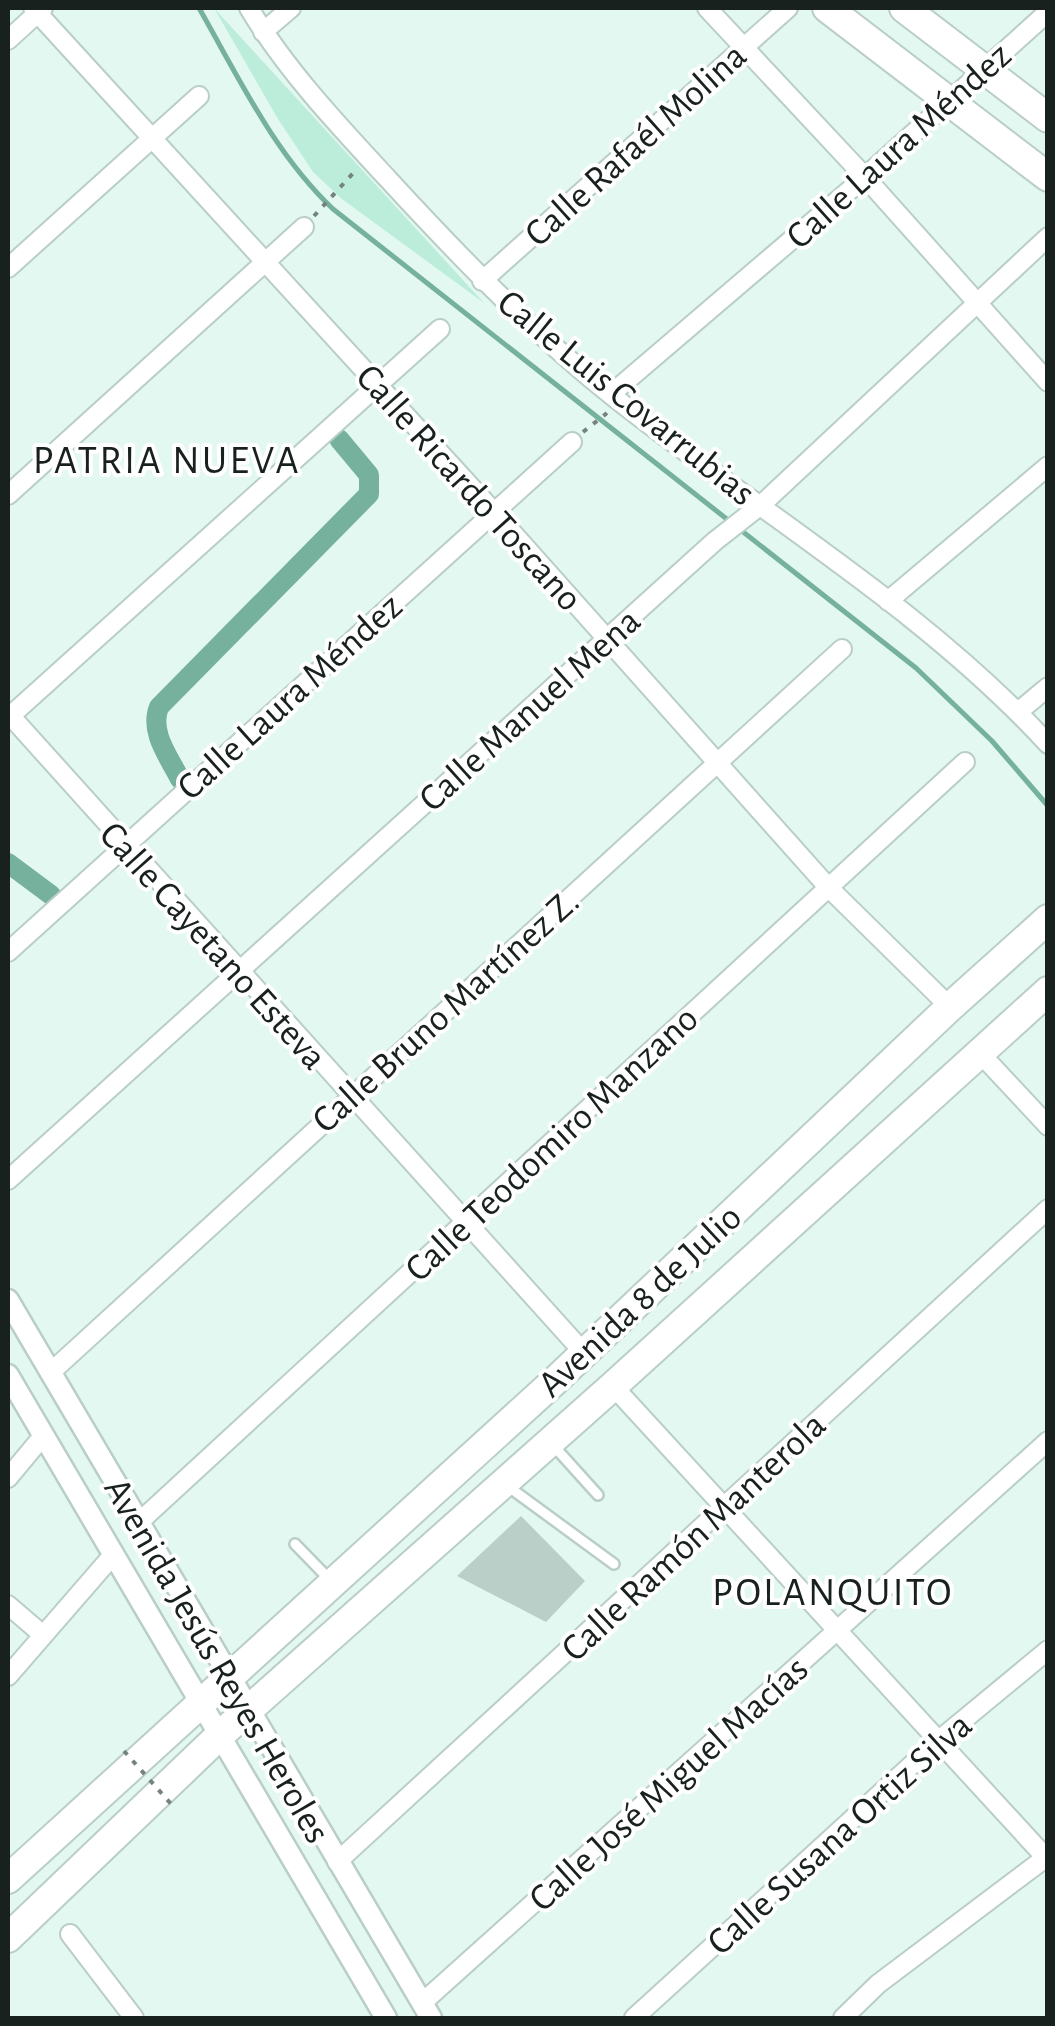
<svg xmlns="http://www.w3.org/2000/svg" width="1055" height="2026" font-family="'Alegreya Sans',sans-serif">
<rect width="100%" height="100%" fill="#e3f8f0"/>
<!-- green -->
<path fill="#bceddb" d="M214 8 484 303 342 199 313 172 278 119Z"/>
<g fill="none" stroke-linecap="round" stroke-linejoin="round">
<!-- stream -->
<path stroke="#75b19c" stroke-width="5" d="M199 8C239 78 274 153 333 209L916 668 992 741 1048 806"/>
<!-- canal -->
<path stroke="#75b19c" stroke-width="20" d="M180 779C169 757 149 732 159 707L369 494V475L339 439
M8 863 51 895"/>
</g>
<!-- building -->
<path fill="#bacfc7" d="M521 1516 585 1581 546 1622 457 1576Z"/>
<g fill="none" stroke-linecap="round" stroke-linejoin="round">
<defs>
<path id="service" d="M552 1444 598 1495
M506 1485 614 1564
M295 1544 332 1582"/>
<path id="minor" d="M33 8 493 511 828 887 950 1007
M249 8C286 70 338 125 387 178 457 254 529 329 610 394 755 510 921 606 1048 744
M707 8 865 177 1048 382
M263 32 291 8
M8 40 43 8
M8 268 199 96
M482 281 788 8
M611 394 865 177 1048 12
M8 495 304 227
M888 601 1048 466
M1018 712 1048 687
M8 713 584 1353
M8 718 440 329
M8 952 572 442
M979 1052 1048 1126
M8 1180 715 541 761 505 1048 237
M50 1373 842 649
M613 1386 1048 1860
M8 1478 43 1436
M137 1524 965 762
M8 1605 43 1635
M8 1676 113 1555
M337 1862 1048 1209
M70 1934 134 2018
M422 2003 1048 1441
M634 2018 938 1741 1048 1650
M843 2018 878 1984 1048 1856"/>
<path id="tertiary" d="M8 1300 431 2018
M8 1375 386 2018"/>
<path id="primary" d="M827 8 1048 177
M904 8 1048 118
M8 1879 558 1378 950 1007 1048 919
M8 1938 219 1736 613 1386 1048 991"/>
</defs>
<!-- service casing -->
<use href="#service" stroke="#b9cec6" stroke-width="14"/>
<!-- minor casing -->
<use href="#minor" stroke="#b9cec6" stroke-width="22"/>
<!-- tertiary casing -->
<use href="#tertiary" stroke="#b9cec6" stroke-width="25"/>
<!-- primary casing -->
<use href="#primary" stroke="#b9cec6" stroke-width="32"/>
<!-- path -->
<path stroke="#75837e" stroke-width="4" stroke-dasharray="5 8" stroke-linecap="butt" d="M314 216 355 171
M583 432 607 413"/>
<!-- service -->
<use href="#service" stroke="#fff" stroke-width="9"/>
<!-- minor -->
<use href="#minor" stroke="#fff" stroke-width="18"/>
<!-- tertiary -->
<use href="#tertiary" stroke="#fff" stroke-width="20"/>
<!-- primary -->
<use href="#primary" stroke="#fff" stroke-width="28"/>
<!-- path-bridge -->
<path stroke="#75837e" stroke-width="4" stroke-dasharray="5 8" stroke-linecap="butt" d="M124 1751 172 1805"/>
</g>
<g text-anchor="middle" stroke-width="8" stroke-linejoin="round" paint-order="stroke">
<!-- street labels -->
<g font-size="38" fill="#19211e" stroke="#fff">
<text transform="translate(635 144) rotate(-42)" y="13">Calle Rafaél Molina</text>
<text transform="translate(898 145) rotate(-42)" y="13">Calle Laura Méndez</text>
<text transform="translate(627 397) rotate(39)" y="13">Calle Luis Covarrubias</text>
<text transform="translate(470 487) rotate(48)" y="13">Calle Ricardo Toscano</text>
<text transform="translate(289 696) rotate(-42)" y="13">Calle Laura Méndez</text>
<text transform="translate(529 709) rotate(-42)" y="13">Calle Manuel Mena</text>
<text transform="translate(214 945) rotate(48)" y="13">Calle Cayetano Esteva</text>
<text transform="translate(445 1010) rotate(-42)" y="13">Calle Bruno Martínez Z.</text>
<text transform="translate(551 1143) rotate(-43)" y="13">Calle Teodomiro Manzano</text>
<text transform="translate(639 1300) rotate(-43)" y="13">Avenida 8 de Julio</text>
<text transform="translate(693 1536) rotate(-43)" y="13">Calle Ramón Manterola</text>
<text transform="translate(218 1660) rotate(60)" y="13">Avenida Jesús Reyes Heroles</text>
<text transform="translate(668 1783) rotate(-42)" y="13">Calle José Miguel Macías</text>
<text transform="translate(839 1833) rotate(-42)" y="13">Calle Susana Ortiz Silva</text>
</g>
<!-- neighbourhood labels -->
<g font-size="40" letter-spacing="2.5" fill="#19211e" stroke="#fff">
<text x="167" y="473">PATRIA NUEVA</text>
<text x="833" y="1605">POLANQUITO</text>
</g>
</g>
<!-- border -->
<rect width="1055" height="2026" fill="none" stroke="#19211e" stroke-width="20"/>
</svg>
